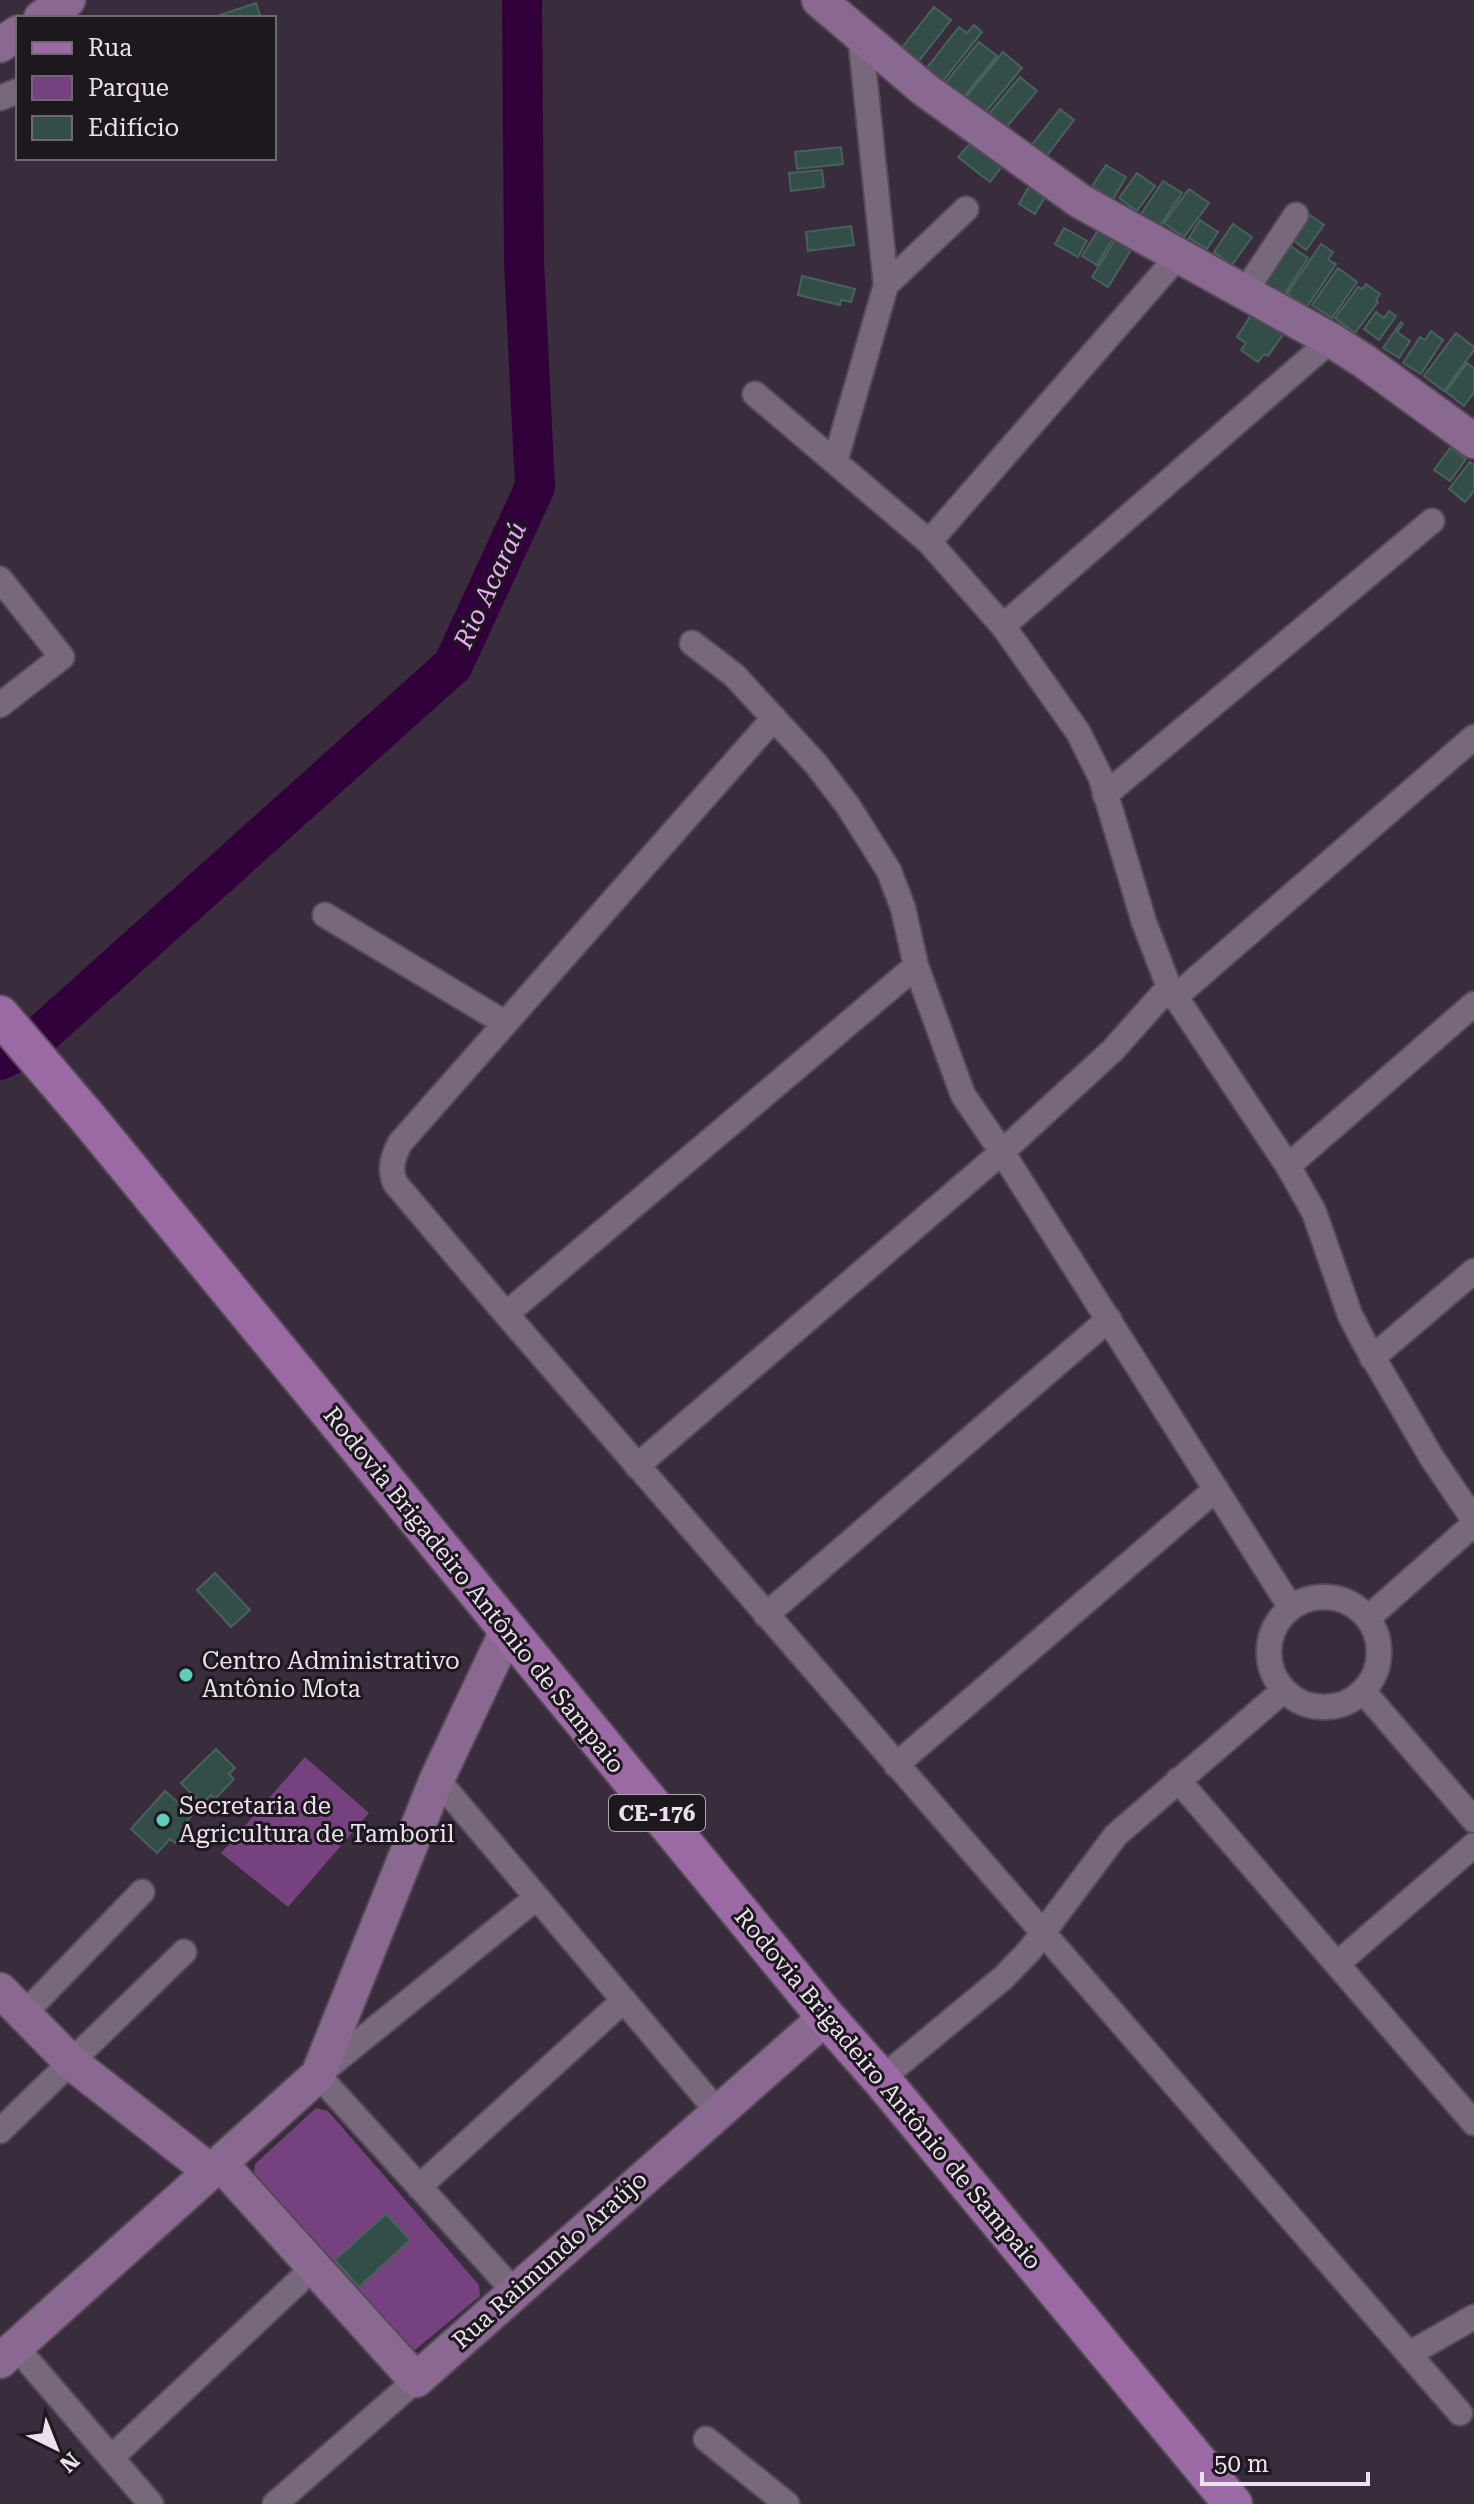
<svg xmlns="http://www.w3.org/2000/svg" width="1474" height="2504" font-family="'Roboto Serif',serif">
<rect width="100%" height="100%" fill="#392c3c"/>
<!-- green -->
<path fill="#75427f" d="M305 1757 369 1813 288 1907 221 1853Z
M316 2108 328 2111 479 2285 480 2296 415 2350 403 2348 254 2175 255 2164Z"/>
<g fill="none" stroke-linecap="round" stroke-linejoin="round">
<!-- river -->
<path stroke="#31003b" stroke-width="40" d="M0 1060 27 1047 453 665 535 487 524 262 522 0"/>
</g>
<!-- building -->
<path fill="#334e48" stroke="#47625c" stroke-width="2" d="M256 3 261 18H215L214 17Z
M934 7 951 20 914 67 897 54Z
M974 25 982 32 938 87 922 74 959 27 967 33Z
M979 42 997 56 959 103 941 88Z
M1003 52 1022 68 983 115 964 99Z
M1020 77 1037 91 1004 130 987 116Z
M1060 109 1074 120 1045 158 1030 147Z
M972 141 1003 165 990 182 958 157Z
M841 147 843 164 797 169 795 152Z
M1106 165 1126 177 1113 199 1092 186Z
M822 170 824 187 791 191 789 173Z
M1137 173 1155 186 1137 211 1119 198Z
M1163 181 1182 193 1158 229 1139 217Z
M1030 185 1046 195 1035 214 1019 204Z
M1189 189 1209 203 1184 237 1164 223Z
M1310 215 1324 225 1306 250 1292 239Z
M1200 220 1218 232 1207 249 1189 238Z
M1233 224 1252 237 1232 265 1214 252Z
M851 226 854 245 808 251 806 232Z
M1100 227 1114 236 1097 265 1082 256Z
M1064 228 1087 241 1078 257 1055 244Z
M1115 240 1131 250 1108 287 1092 277Z
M1321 244 1333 252 1328 260 1336 264 1307 307 1287 294Z
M1289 245 1308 258 1280 301 1260 288Z
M1338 268 1357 282 1332 318 1312 305Z
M802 276 855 289 851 302 841 300 840 305 798 295Z
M1366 284 1380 294 1376 300 1378 302 1355 333 1335 318 1358 287 1362 289Z
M1389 311 1396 316 1379 340 1364 329 1376 312 1384 318Z
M1253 312 1284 333 1268 356 1264 354 1258 362 1241 350 1246 343 1237 337Z
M1401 322 1403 324 1397 332 1410 341 1399 358 1383 348Z
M1431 331 1443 340 1421 374 1403 363 1420 337 1425 340Z
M1456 333 1474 347V350L1444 391 1424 376Z
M1467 363 1474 368V392L1464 406 1446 392Z
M1451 447 1466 459 1450 481 1434 470Z
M1470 462 1474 465V491L1465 502 1449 489Z
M215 1573 250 1610 231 1627 197 1590Z
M216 1749 235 1768 229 1774 234 1779 215 1799 211 1795 202 1804 181 1783Z
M165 1791 192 1815 184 1825 188 1829 175 1843 170 1839 157 1853 131 1829Z
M386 2214 410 2240 359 2287 335 2260Z"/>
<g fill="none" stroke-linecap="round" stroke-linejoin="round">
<defs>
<path id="street" d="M0 98 18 91
M886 285 966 209
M1246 290 1296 215
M755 394 929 542 1003 626 1078 732 1101 778 1144 922 1169 987 1288 1166 1314 1212 1350 1315 1364 1342 1432 1458 1474 1520
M835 462 886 285 860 34
M929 542 1180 254
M0 579 62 657 0 705
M1003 626 1331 340
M692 643 734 675 816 764 848 806 889 871 903 908 916 966 963 1095 1002 1152 1291 1608
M774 718 400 1143C393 1157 389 1168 395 1183L506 1314 1460 2413
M1105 795 1432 521
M325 915 505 1023
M1174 998 1474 737
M1288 1166 1474 1004
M506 1314 916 966
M1372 1358 1474 1271
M637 1466 1002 1152 1113 1050 1169 987
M1269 1652a55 55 0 1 1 110 0a55 55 0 1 1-110 0Z
M766 1615 1109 1319
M1368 1618 1474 1524
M1363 1691 1474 1820
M896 1765 1216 1489
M437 1779 718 2112
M1178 1780 1474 2123
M1337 1964 1474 1845
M23 2015 142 1892
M881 2079 1004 1977 1030 1950 1116 1835 1284 1690
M0 2131 184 1952
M419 2187 623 2001
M515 2292 318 2075 536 1898
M16 2347 151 2504
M1409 2354 1474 2317
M706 2439 787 2504
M111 2458 314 2267
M275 2504 416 2380"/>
<path id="secondary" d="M819 0 924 89 1080 201 1331 340 1364 361 1474 441
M41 18 68 0
M0 45 18 33
M0 1990 72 2063 210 2171
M221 2164 416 2380 826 2017
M0 2361 318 2075 437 1779 507 1631"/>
<path id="primary" d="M0 1015 87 1117 826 2017 881 2079 1233 2504"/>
</defs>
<!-- street casing -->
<use href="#street" stroke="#554957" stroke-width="28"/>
<!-- secondary casing -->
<use href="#secondary" stroke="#554957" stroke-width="38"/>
<!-- primary casing -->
<use href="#primary" stroke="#554957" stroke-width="42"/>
<!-- street -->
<use href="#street" stroke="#78687b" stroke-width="24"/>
<!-- secondary -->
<use href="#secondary" stroke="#8a6990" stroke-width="34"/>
<!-- primary -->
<use href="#primary" stroke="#9b6aa5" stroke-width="38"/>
</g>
<!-- markers -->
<g fill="#5cceba" stroke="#1d171e" stroke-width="3">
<circle cx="186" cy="1675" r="8"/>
<circle cx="163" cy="1820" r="8"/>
</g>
<g text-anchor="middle" stroke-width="6" stroke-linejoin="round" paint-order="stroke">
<!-- shield labels -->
<rect fill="#1d171e" stroke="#aca4ae" stroke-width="2" x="609" y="1795" width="96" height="36" rx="6"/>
<g font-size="22" font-weight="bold" fill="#eae1ec">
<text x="657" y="1821">CE-176</text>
</g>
<!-- street labels -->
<g font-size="24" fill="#eae1ec" stroke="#1d171e">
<text transform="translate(474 1590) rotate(51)" y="8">Rodovia Brigadeiro Antônio de Sampaio</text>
<text transform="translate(888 2089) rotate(50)" y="8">Rodovia Brigadeiro Antônio de Sampaio</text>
<text transform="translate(550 2260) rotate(-42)" y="8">Rua Raimundo Araújo</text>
</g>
<!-- poi labels -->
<g font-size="24" fill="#eae1ec" stroke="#1d171e" text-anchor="start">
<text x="202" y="1669">Centro Administrativo<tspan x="202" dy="28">Antônio Mota</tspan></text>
<text x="179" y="1814">Secretaria de<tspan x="179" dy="28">Agricultura de Tamboril</tspan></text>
</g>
<!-- water labels -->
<g font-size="26" font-style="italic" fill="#f0a7ff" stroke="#1d171e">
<text transform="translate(490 585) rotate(-65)" y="9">Rio Acaraú</text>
</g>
</g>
<!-- legend -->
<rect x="16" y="16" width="260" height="144" fill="#1d171e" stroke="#6f6870" stroke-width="2"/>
<rect x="32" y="42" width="40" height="12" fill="#9b6aa5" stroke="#6f6870" stroke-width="2"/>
<text x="88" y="56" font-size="24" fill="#eae1ec">Rua</text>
<rect x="32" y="76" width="40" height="24" fill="#75427f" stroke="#6f6870" stroke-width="2"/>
<text x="88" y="96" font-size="24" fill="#eae1ec">Parque</text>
<rect x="32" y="116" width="40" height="24" fill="#334e48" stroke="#6f6870" stroke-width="2"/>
<text x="88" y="136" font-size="24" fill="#eae1ec">Edifício</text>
<!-- north arrow -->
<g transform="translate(56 2448) rotate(137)" stroke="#1d171e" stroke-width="6" paint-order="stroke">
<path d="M0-6L14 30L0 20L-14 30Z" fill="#eae1ec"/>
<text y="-12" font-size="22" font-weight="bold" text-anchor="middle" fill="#eae1ec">N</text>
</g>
<!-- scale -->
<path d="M1202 2472v12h166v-12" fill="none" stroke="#eae1ec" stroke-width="4"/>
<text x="1214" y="2472" font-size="24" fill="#eae1ec" stroke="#1d171e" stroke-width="6" paint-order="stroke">50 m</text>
</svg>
